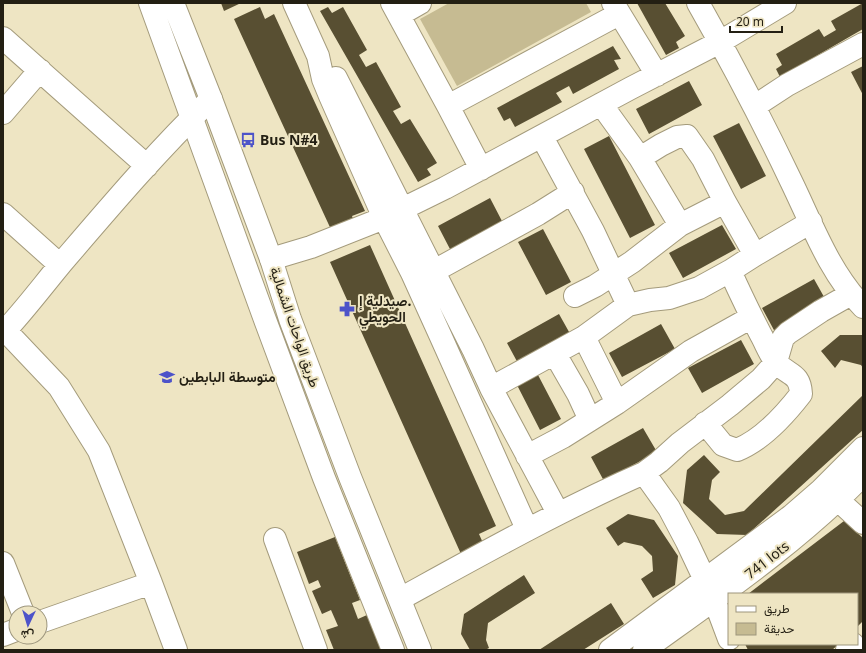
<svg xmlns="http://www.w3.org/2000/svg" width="866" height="653" font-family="'Noto Sans',Vazirmatn,sans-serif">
<rect width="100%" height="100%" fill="#eee5c3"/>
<!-- green -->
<path fill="#c6bb92" d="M449 3H586L591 12 457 86 420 19Z"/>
<!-- building -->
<path fill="#584f32" d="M221 3H241L224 11Z
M637 3H665L685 36 676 42 679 48 666 55Z
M863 3V29L780 77 776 69 782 65 776 54 819 29 824 37 836 30 831 21Z
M260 7 265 19 274 14 365 211 352 216 356 226 334 236 234 19Z
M328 7 332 13 343 7 367 50 359 55 366 67 376 62 401 107 393 111 401 124 410 119 437 163 427 169 431 175 418 182 320 11Z
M613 46 621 59 614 60 619 69 573 94 569 86 556 93 562 102 515 127 510 118 504 121 497 108Z
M863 66V95L851 72Z
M689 81 702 105 649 134 636 109Z
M739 123 766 176 741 189 713 136Z
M609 136 655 225 630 238 584 149Z
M490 198 503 223 451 251 438 226Z
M722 225 736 249 683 278 669 253Z
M543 229 571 282 546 295 518 242Z
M370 245 496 526 479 534 483 543 461 554 330 262Z
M814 279 828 304 775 332 762 308Z
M559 314 573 339 520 367 507 343Z
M661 324 675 349 622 377 609 353Z
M840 335H863V368L861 365 841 360 835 368 821 351Z
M741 340 754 364 702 393 688 368Z
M538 375 561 419 540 430 517 385Z
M863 395V430L747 535 717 534 683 503 687 470 704 455 720 472 712 480 709 499 725 515 744 511Z
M643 428 657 452 604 481 591 457Z
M628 514 654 520 678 556 675 585 653 598 641 579 653 571 652 556 642 546 624 542 618 546 606 528Z
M844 521 863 538V621L857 627V594H748Z
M335 537 360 600 352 603 358 619 367 615 382 650H334L326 630 338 626 331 610 322 614 312 591 321 587 318 580 309 584 297 552Z
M524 575 535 593 488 623 486 640 489 648 485 650H470L461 634 464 614Z
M611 603 624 624 583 650H539Z
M745 644H839L832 650H748Z"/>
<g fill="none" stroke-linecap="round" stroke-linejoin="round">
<defs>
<path id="minor" d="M294 3 318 56 323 79 330 96 384 218 412 273 441 337 527 529
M392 3 448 106 481 169
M613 3 657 75
M698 3C731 61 762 120 791 181 812 224 829 272 863 307
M399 15 420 3
M3 38 147 166
M336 78 473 349 491 388 558 513
M601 104 640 158 680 225
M448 106 619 14
M755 106 787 85 863 44
M3 113 40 70
M542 137 593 231 628 305
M640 158 661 145 677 137 687 136 703 159 725 202 755 255
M3 214 60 265
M271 259 311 247 384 218 445 188 631 88 720 42 785 3
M434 271 538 214 573 192
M575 296 595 286 632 262 680 225 725 202
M5 330 59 387 99 451 151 583 40 622
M3 333C23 312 41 288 60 265 108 209 157 151 211 99
M584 337 617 403
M555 354 578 394 590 420
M491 388 584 337 628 305 650 300 669 298 699 288 730 271 755 255 811 222
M705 423 723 445 737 450C762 440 784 416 801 394 800 372 788 376 776 362 770 355 766 344 761 335 750 314 740 293 730 271
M527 456 563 437 617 403 691 351 752 317
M644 473 659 462 680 443 730 405 761 379 776 362 783 338 788 333 821 311 851 294
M838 500 863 523
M275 539 316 650
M3 563 23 613
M151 583 176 650
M400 599C480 555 560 510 644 473L669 508 687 542 714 599 729 639
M3 635 16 630
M610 650 791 516 821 490 863 448
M644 650C720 595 798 542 863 475
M847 650 853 644"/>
<path id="major" d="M150 3 264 317 324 478 393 650
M173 3 211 99 271 259 290 319 350 477 420 650"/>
</defs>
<!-- minor casing -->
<use href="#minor" stroke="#a49b7c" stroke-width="24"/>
<!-- major casing -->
<use href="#major" stroke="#a49b7c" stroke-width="24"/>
<!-- minor -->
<use href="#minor" stroke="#fff" stroke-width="22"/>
<!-- major -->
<use href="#major" stroke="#fff" stroke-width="22"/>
</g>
<!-- icons -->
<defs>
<symbol id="bus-bare" viewBox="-9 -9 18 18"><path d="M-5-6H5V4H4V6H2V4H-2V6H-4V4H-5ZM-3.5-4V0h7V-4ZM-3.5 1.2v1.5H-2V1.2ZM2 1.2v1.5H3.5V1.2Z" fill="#4d53c9" stroke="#eee5c3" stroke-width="2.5" paint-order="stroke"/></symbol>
<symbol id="pharmacy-bare" viewBox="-9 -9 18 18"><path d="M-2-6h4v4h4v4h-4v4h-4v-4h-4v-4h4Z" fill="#4d53c9" stroke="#eee5c3" stroke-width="2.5" paint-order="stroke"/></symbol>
<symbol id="school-bare" viewBox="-9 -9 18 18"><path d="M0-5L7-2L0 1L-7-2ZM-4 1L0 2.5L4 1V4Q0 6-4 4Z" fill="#4d53c9" stroke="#eee5c3" stroke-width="2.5" paint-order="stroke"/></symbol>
</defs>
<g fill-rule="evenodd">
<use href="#bus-bare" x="237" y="129" width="22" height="22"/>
<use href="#pharmacy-bare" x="336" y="298" width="22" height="22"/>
<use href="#school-bare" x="156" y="366" width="22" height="22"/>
</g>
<g text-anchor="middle" stroke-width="4" stroke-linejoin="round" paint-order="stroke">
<!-- poi labels -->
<g font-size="14" font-weight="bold" fill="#231f13" stroke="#eee5c3" text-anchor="start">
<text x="260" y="145">Bus N#4</text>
<text x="359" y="306">صيدلية إ.<tspan x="359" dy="16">الحويطي</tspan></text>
<text x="179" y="382">متوسطة البابطين</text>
</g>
<!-- street labels -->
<g font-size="14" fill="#231f13" stroke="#eee5c3">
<text transform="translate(295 327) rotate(71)" y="5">طريق الواحات الشمالية</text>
<text transform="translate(767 560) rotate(-38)" y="5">741 lots</text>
</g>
</g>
<!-- border -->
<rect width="866" height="653" fill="none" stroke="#231f13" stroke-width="8"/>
<!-- legend -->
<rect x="728" y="593" width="130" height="52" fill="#eee5c3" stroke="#9d967d"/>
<rect x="736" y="606" width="20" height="6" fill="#ffffff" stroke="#9d967d"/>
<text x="764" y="613" font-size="12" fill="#231f13">طريق</text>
<rect x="736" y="623" width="20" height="12" fill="#c6bb92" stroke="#9d967d"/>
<text x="764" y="633" font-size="12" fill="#231f13">حديقة</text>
<!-- north arrow -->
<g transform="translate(28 625) rotate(184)"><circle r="19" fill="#eee5c3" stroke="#9d967d"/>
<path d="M0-3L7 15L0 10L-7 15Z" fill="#4d53c9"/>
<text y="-6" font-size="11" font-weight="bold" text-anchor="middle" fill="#231f13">ش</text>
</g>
<!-- scale -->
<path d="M730 26v6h52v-6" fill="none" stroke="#231f13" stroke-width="2"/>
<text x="736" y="26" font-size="12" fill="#231f13" stroke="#eee5c3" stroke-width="3" paint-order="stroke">20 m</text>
</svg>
